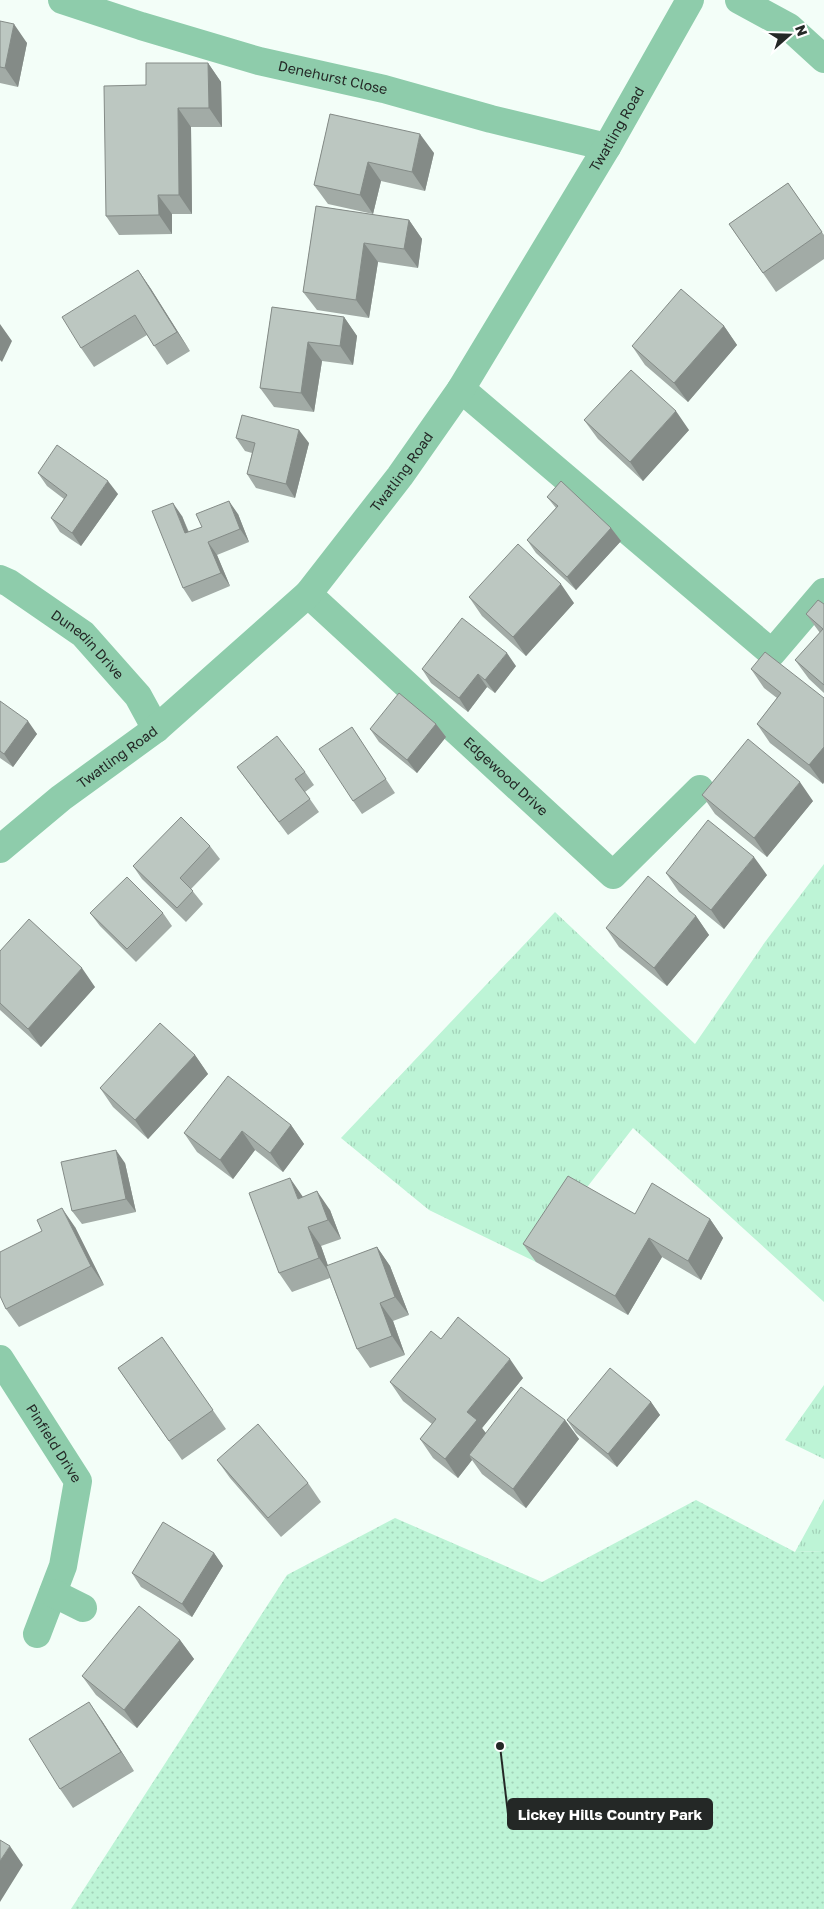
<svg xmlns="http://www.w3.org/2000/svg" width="824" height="1909" font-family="'Golos Text',sans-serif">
<defs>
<pattern id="grass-tufts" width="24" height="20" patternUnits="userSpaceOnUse" patternTransform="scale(1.25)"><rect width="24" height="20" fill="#bdf4d6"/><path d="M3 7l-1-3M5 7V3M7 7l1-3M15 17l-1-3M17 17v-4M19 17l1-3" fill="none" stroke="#a2d1b8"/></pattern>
<pattern id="park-dots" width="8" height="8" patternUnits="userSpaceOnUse" patternTransform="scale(1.25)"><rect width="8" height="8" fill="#bdf4d6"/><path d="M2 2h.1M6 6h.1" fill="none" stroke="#a2d1b8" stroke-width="1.8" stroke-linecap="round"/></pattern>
</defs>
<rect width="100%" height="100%" fill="#f3fef8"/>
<!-- grass -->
<path fill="url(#grass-tufts)" d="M824 864V1302L633 1128 581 1195 536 1262 429 1210 341 1138 555 912 695 1044 765 942Z
M824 1385V1459L785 1440Z
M824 1499V1551L795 1552Z"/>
<!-- park -->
<path fill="url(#park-dots)" d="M696 1500 795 1552 824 1551V1909H71L287 1575 395 1518 542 1582Z"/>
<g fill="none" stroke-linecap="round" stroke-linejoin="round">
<!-- minor -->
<g stroke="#8eccab" stroke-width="28">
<path id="s1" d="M62 0 141 26 259 61 384 89 491 119 607 147"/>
<path d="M739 0 789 27 824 59"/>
<path d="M461 389 772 653 824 592"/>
<path id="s2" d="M0 579 9 583 83 634 138 696 156 729"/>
<path id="s3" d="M308 594 613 875 700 789"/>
<path id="s4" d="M0 849 61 798 156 729 308 594 400 476 461 389 607 147 690 0"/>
<path id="s5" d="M0 1359 78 1481 63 1566 37 1634"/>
<path d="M53 1593 83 1608"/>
</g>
</g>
<!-- wall -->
<path fill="#a2aba6" d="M0 21 27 43 18 87 0 83Z
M208 63 221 82 222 127H191L192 214H172V234L119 235 106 216 146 85Z
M330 114 434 153 425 191 381 181 373 214 328 204 314 185Z
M788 183 824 235V259L776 292 729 224Z
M316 206 409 220 422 239 418 268 378 262 369 318 317 310 303 292Z
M138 270 151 289 190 351 167 365 147 335 94 367 81 348Z
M272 307 344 317 357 336 353 365 322 361 314 412 274 407 260 388Z
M724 326 737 345 688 402 645 365 632 346Z
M584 420 689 430 643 481 598 439Z
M236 438 309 443 295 498 256 488 247 474 252 453 245 451Z
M38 473 118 494 81 546 60 532 51 518 64 499 47 486Z
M547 497 611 528 621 541 576 590 536 553 527 540 556 508Z
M238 514 249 542 217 555 230 586 192 602 183 588 182 516 189 532Z
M469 597 574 603 526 656 482 616Z
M824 604V693L809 679 795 660 820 633 806 614Z
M516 666 495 693 487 687 468 712 431 683 422 669Z
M751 669 824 698V782L823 784 770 743 757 724 777 698 764 688Z
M0 701 37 734 13 767 0 758Z
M436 724 446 737 417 773 379 742 370 729Z
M352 727 395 793 362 814 353 801Z
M237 767 305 772 314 785 305 792 319 812 288 835Z
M702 795 813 801 767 857 715 814Z
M210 846 220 859 191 889 203 904 186 922 142 879 133 866Z
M666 873 767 875 724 929 679 892Z
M90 913H163L172 926 136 962 100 926Z
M696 916 709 935 667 986 619 947 606 928Z
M0 951 95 987 41 1047 0 1010Z
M195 1055 208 1074 148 1139 113 1107 100 1088Z
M291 1125 304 1144 283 1172 255 1150 233 1179 197 1152 184 1133Z
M125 1163 136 1212 82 1224 72 1211Z
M303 1197 330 1210 341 1239 321 1246 328 1266 377 1247 390 1266 409 1315 393 1321 405 1355 370 1368 357 1349 330 1278 292 1292 279 1273Z
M635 1214 710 1219 723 1238 701 1280 662 1257 628 1315 536 1262 523 1244Z
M75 1227 104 1285 19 1327 6 1309 42 1231Z
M162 1337 226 1429 182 1460 118 1368Z
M441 1339 523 1378 482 1428 486 1433 565 1420 579 1439 526 1508 482 1474 472 1460 458 1478 433 1458 420 1439 432 1424 403 1401 390 1382Z
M651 1402 660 1415 617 1467 576 1433 567 1420Z
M217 1460 308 1483 321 1502 281 1537 230 1478Z
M214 1553 223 1566 192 1617 141 1587 132 1573Z
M180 1640 194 1659 137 1728 96 1695 82 1676Z
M102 1721 134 1771 73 1808 60 1789Z"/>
<!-- shaded-wall -->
<path fill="#848b87" d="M14 24 27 43 18 87 5 68Z
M208 63 221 82 222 127 209 108Z
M178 108 191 127 192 214 179 195Z
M420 134 434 153 425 191 412 172Z
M368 162 381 181 373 214 360 195Z
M158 195 172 214V234L159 215Z
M409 220 422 239 418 268 404 249Z
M364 243 378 262 369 318 356 300Z
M138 270 151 289 190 351 177 332Z
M344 317 357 336 353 365 340 346Z
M0 324 12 341 2 362 0 360Z
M724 326 737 345 688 402 674 383Z
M308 342 322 361 314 412 301 393Z
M676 411 689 430 643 481 630 462Z
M299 430 309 443 295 498 286 484Z
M108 481 118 494 81 546 72 533Z
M229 501 238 514 249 542 240 529Z
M173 503 182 516 194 547 185 533Z
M611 528 621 541 576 590 567 577Z
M208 542 217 555 230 586 221 573Z
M561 584 574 603 526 656 513 637Z
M507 653 516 666 495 693 485 680Z
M478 674 487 687 468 712 459 698Z
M28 721 37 734 13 767 4 754Z
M436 724 446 737 417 773 407 760Z
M824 747V782L823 784 809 765Z
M800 782 813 801 767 857 754 838Z
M754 857 767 875 724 929 711 910Z
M696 916 709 935 667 986 654 968Z
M82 968 95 987 41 1047 28 1029Z
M195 1055 208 1074 148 1139 135 1120Z
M291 1125 304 1144 283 1172 270 1153Z
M242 1131 255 1150 233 1179 220 1160Z
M116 1150 125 1163 136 1212 126 1199Z
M290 1178 303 1197 298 1199Z
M317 1191 330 1210 341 1239 328 1220Z
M62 1208 75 1227 104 1285 91 1266Z
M710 1219 723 1238 701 1280 688 1261Z
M308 1227 321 1246 332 1277 319 1258Z
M649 1238 662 1257 628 1315 615 1296Z
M377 1247 390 1266 409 1315 395 1297Z
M380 1303 393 1321 405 1355 392 1336Z
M510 1359 523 1378 482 1428 490 1439 469 1455 472 1460 458 1478 445 1459 467 1412Z
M651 1402 660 1415 617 1467 608 1454Z
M565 1420 579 1439 526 1508 513 1489Z
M214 1553 223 1566 192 1617 182 1604Z
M180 1640 194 1659 137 1728 124 1710Z
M89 1702 102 1721 134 1771 121 1752Z
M10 1846 23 1865 0 1902V1861Z"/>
<!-- building -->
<path fill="#bcc7c1" stroke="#848b87" d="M0 21 14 24 5 68 0 67Z
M146 63H208L209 108H178L179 195H158L159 215 106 216 104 86 146 85Z
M330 114 420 134 412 172 368 162 360 195 314 185Z
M788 183 822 232 763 273 729 224Z
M316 206 409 220 404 249 364 243 356 300 303 292Z
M138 270 177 332 154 346 135 315 81 348 62 317Z
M681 289 724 326 674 383 632 346Z
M272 307 344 317 340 346 308 342 301 393 260 388Z
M631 370 676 411 630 462 584 420Z
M242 415 299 430 286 484 247 474 255 443 236 438Z
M57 445 108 481 72 533 51 518 67 495 38 473Z
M561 481 611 528 567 577 527 540 558 506 547 497Z
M229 501 240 529 208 542 221 573 183 588 152 511 173 503 185 533 202 527 196 514Z
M518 544 561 584 513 637 469 597Z
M818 600 824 604V685L795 660 823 629 806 614Z
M462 618 507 653 485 680 478 674 459 698 422 669Z
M765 652 824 698V747L809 765 757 724 781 693 751 669Z
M399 693 436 724 407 760 370 729Z
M0 701 28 721 4 754 0 751Z
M352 727 386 779 353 801 319 749Z
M277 736 305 772 295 779 310 799 279 822 237 767Z
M748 739 800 782 754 838 702 795Z
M181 817 210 846 180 878 193 891 177 908 133 866Z
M708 820 754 857 711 910 666 873Z
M648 876 696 916 654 968 606 928Z
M127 877 163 913 127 949 90 913Z
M29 919 82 968 28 1029 0 1003V951Z
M160 1023 195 1055 135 1120 100 1088Z
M228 1076 291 1125 270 1153 242 1131 220 1160 184 1133Z
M116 1150 126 1199 72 1211 61 1162Z
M568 1176 635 1214 652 1183 710 1219 688 1261 649 1238 615 1296 523 1244Z
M290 1178 298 1199 317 1191 328 1220 308 1227 319 1258 279 1273 249 1193Z
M62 1208 91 1266 6 1309 0 1296V1252L42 1231 37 1220Z
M377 1247 395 1297 380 1303 392 1336 357 1349 326 1266Z
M458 1317 510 1359 467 1412 477 1420 445 1459 420 1439 436 1419 390 1382 431 1331 441 1339Z
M162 1337 213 1410 169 1441 118 1368Z
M610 1368 651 1402 608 1454 567 1420Z
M521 1387 565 1420 513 1489 469 1455Z
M258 1424 308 1483 268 1518 217 1460Z
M163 1522 214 1553 182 1604 132 1573Z
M139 1606 180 1640 124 1710 82 1676Z
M89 1702 121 1752 60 1789 29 1739Z
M0 1840 10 1846 0 1861Z"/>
<g text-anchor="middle" stroke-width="4.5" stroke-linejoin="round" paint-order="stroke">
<!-- street labels -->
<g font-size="14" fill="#242826" stroke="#fff">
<text dy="5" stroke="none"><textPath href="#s1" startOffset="282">Denehurst Close</textPath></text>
<text dy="5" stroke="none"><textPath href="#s4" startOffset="959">Twatling Road</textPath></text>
<text dy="5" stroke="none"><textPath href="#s4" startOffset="554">Twatling Road</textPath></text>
<text dy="5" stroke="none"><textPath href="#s2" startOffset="110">Dunedin Drive</textPath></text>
<text dy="5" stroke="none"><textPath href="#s4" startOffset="149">Twatling Road</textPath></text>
<text dy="5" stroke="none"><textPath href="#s3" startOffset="269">Edgewood Drive</textPath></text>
<text dy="5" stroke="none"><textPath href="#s5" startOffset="100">Pinfield Drive</textPath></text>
</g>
</g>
<!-- callouts -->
<path fill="none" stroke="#242826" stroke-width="2" d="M500 1746L508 1814"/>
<circle fill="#242826" stroke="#fff" stroke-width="2" cx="500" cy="1746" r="5"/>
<rect fill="#242826" stroke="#242826" stroke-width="2" x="508" y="1799" width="204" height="30" rx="5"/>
<g font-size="15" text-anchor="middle" font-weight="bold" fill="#fff">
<text x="610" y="1820">Lickey Hills Country Park</text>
</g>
<!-- north arrow -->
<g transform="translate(789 35) rotate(70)" stroke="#ffffff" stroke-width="4" paint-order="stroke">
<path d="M0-4L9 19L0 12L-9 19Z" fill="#242826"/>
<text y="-8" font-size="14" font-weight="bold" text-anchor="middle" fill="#242826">N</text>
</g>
</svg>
